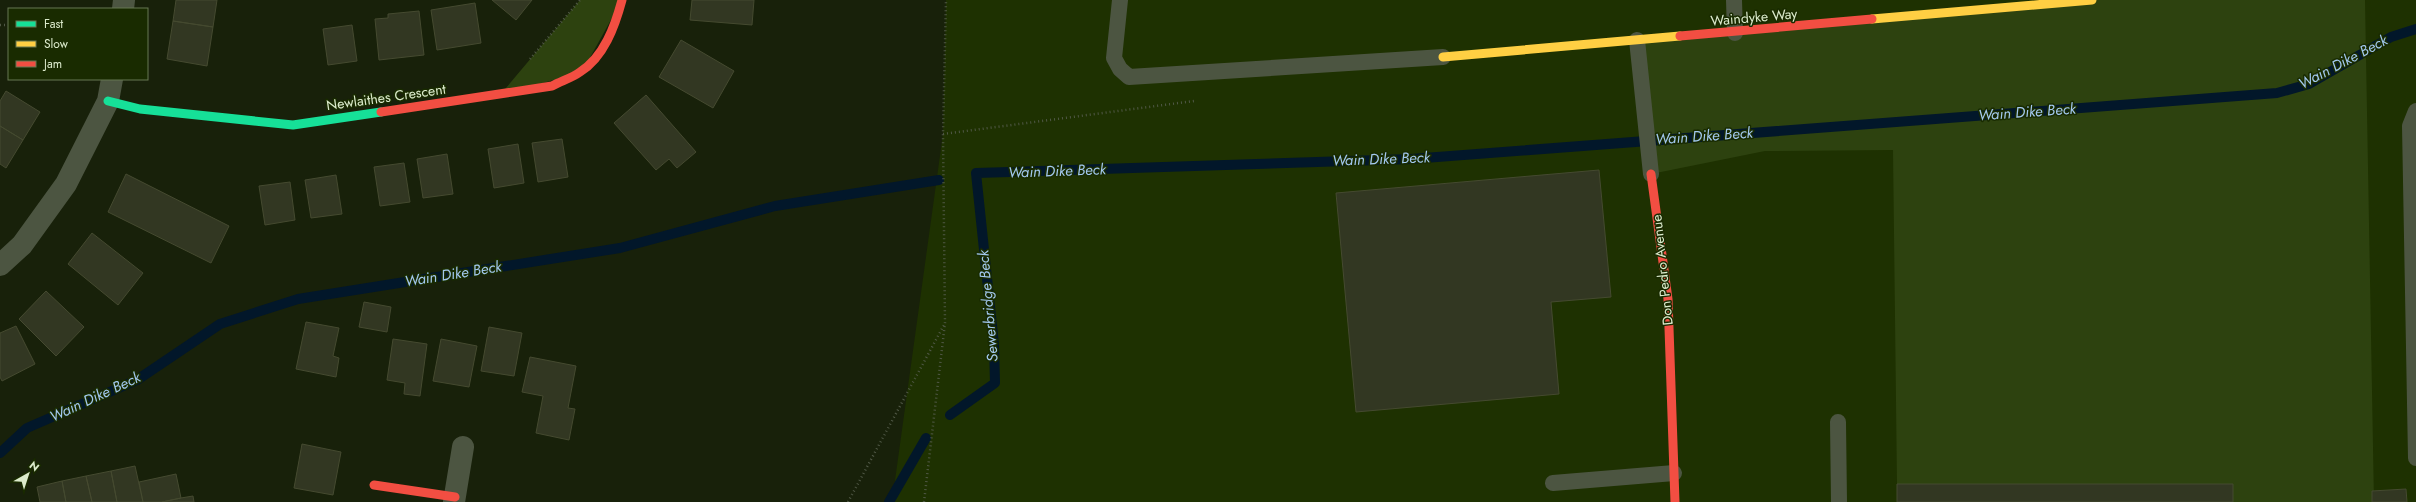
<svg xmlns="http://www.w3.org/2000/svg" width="2416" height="502" font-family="Jost,sans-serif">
<rect width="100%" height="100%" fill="#18210a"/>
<!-- built -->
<path fill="#1e3101" d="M946 0H2416V502H892L943 134Z"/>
<!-- green -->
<path fill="#2d420f" d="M580 0H622L582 72 500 95Z
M2092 0H2365L2374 502H2233V484H1897L1893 150 1765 151 1651 174 1637 40Z"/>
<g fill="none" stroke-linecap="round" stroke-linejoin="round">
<!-- stream -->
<path stroke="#02172a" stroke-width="10" d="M950 415 995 383 994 345 976 173 1411 159 2277 93 2309 84 2391 37 2416 29
M0 453 27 428 137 380 220 324 298 299 620 248 775 206 939 180
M889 502 926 438"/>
</g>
<!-- building -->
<path fill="#323722" stroke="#454a30" d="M176 0H217L213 27 173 21Z
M492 0H532L516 20Z
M692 0H754L752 25 690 20Z
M475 3 481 43 437 50 431 10Z
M419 11 424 55 379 60 375 19 388 18V14Z
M173 21 213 27 207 66 167 59Z
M352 25 357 61 328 65 323 29Z
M681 40 734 71 713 108 659 77Z
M6 91 40 112 23 140 0 126V101Z
M646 95 696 152 677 168 669 159 656 170 614 123Z
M0 126 23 140 6 168 0 164Z
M562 139 568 177 538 182 532 143Z
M518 144 524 183 494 188 488 149Z
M447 154 453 194 423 198 417 159Z
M404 163 410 202 380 206 374 167Z
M1599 170 1611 297 1551 302 1559 394 1356 412 1336 193Z
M126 174 229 226 211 263 108 212Z
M336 175 342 214 311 218 305 180Z
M290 182 295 220 265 225 259 186Z
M92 233 143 273 118 305 68 264Z
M46 291 84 327 56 356 19 319Z
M364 302 391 307 387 332 359 327Z
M306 322 339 328 333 356 339 358 336 377 296 369Z
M16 326 35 364 2 381 0 377V333Z
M489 327 522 333 514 376 481 371Z
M393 339 427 344 420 396 404 394 405 383 387 380Z
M441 339 477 346 469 387 433 381Z
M530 357 576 366 568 408 575 409 569 440 536 433 543 396 522 392Z
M302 444 341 452 333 495 294 488Z
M135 466 143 502H117L111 471Z
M111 471 117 502H92L86 476Z
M176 474 181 498 162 502H143L139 482Z
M86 476 92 502H66L62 481Z
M62 481 66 502H40L37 487Z
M1897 484H2233V502H1897Z
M2406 489 2407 502H2372V491Z
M193 496 194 502H162L181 498Z"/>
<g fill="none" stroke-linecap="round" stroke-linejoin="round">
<!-- path -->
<path stroke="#505846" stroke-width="2.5" stroke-dasharray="1 3" stroke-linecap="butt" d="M0 25H9
M530 59 580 0
M943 134 1194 101
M848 502 944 325
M924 502 945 323 943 134 946 0"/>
<!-- lane -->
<path stroke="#4c5541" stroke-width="16" d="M1120 0 1114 58 1120 69 1129 77 1443 57
M1734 0 1735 33
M1637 40 1651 174
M2416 111 2410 126 2416 458
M1838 422 1839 502
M1553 483 1674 473"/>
<!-- street -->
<path stroke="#4c5541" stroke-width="22" d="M123 9 124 0
M0 265 22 245 66 184 108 101 112 79
M454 502 463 447"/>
<!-- fast -->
<path stroke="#16e098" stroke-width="9" d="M108 101 140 109 293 125 381 112"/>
<!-- slow -->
<path stroke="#ffcf43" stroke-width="9" d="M1872 19 2092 0
M1443 57 1680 36"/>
<!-- jam -->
<path stroke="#f24e42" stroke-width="9" d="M1680 36 1872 19
M381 112 552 86C561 81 572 78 580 72 604 57 615 26 622 0
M1651 174 1668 299 1675 502
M374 485 455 497"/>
</g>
<g text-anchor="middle" stroke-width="3" stroke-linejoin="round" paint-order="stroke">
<!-- street labels -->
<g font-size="14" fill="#dcebcc" stroke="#192b00">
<text transform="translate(1754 17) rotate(-5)" y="5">Waindyke Way</text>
<text transform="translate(386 97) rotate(-8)" y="5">Newlaithes Crescent</text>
<text transform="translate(1662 270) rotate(-96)" y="5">Don Pedro Avenue</text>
</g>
<!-- water labels -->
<g font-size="15" font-style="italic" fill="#a3c8ee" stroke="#192b00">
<text transform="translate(2343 62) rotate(-28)" y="5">Wain Dike Beck</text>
<text transform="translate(2027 112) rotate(-4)" y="5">Wain Dike Beck</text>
<text transform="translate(1704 136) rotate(-4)" y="5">Wain Dike Beck</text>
<text transform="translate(1381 159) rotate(-2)" y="5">Wain Dike Beck</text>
<text transform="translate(1057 171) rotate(-2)" y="5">Wain Dike Beck</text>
<text transform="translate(453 274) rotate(-9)" y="5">Wain Dike Beck</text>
<text transform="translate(988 306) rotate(-95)" y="5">Sewerbridge Beck</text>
<text transform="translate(95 397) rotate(-25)" y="5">Wain Dike Beck</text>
</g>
</g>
<!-- legend -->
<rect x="8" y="8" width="140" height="72" fill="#192b00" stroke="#677852"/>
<rect x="16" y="21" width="20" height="6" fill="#16e098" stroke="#677852"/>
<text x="44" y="28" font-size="12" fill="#dcebcc">Fast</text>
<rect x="16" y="41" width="20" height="6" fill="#ffcf43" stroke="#677852"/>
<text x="44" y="48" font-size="12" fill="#dcebcc">Slow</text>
<rect x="16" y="61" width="20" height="6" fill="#f24e42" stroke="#677852"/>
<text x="44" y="68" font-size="12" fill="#dcebcc">Jam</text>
<!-- north arrow -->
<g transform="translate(28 474) rotate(39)" stroke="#192b00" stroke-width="3" paint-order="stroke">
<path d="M0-3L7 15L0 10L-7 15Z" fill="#dcebcc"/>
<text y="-6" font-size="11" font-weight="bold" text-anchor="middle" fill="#dcebcc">N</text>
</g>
</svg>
